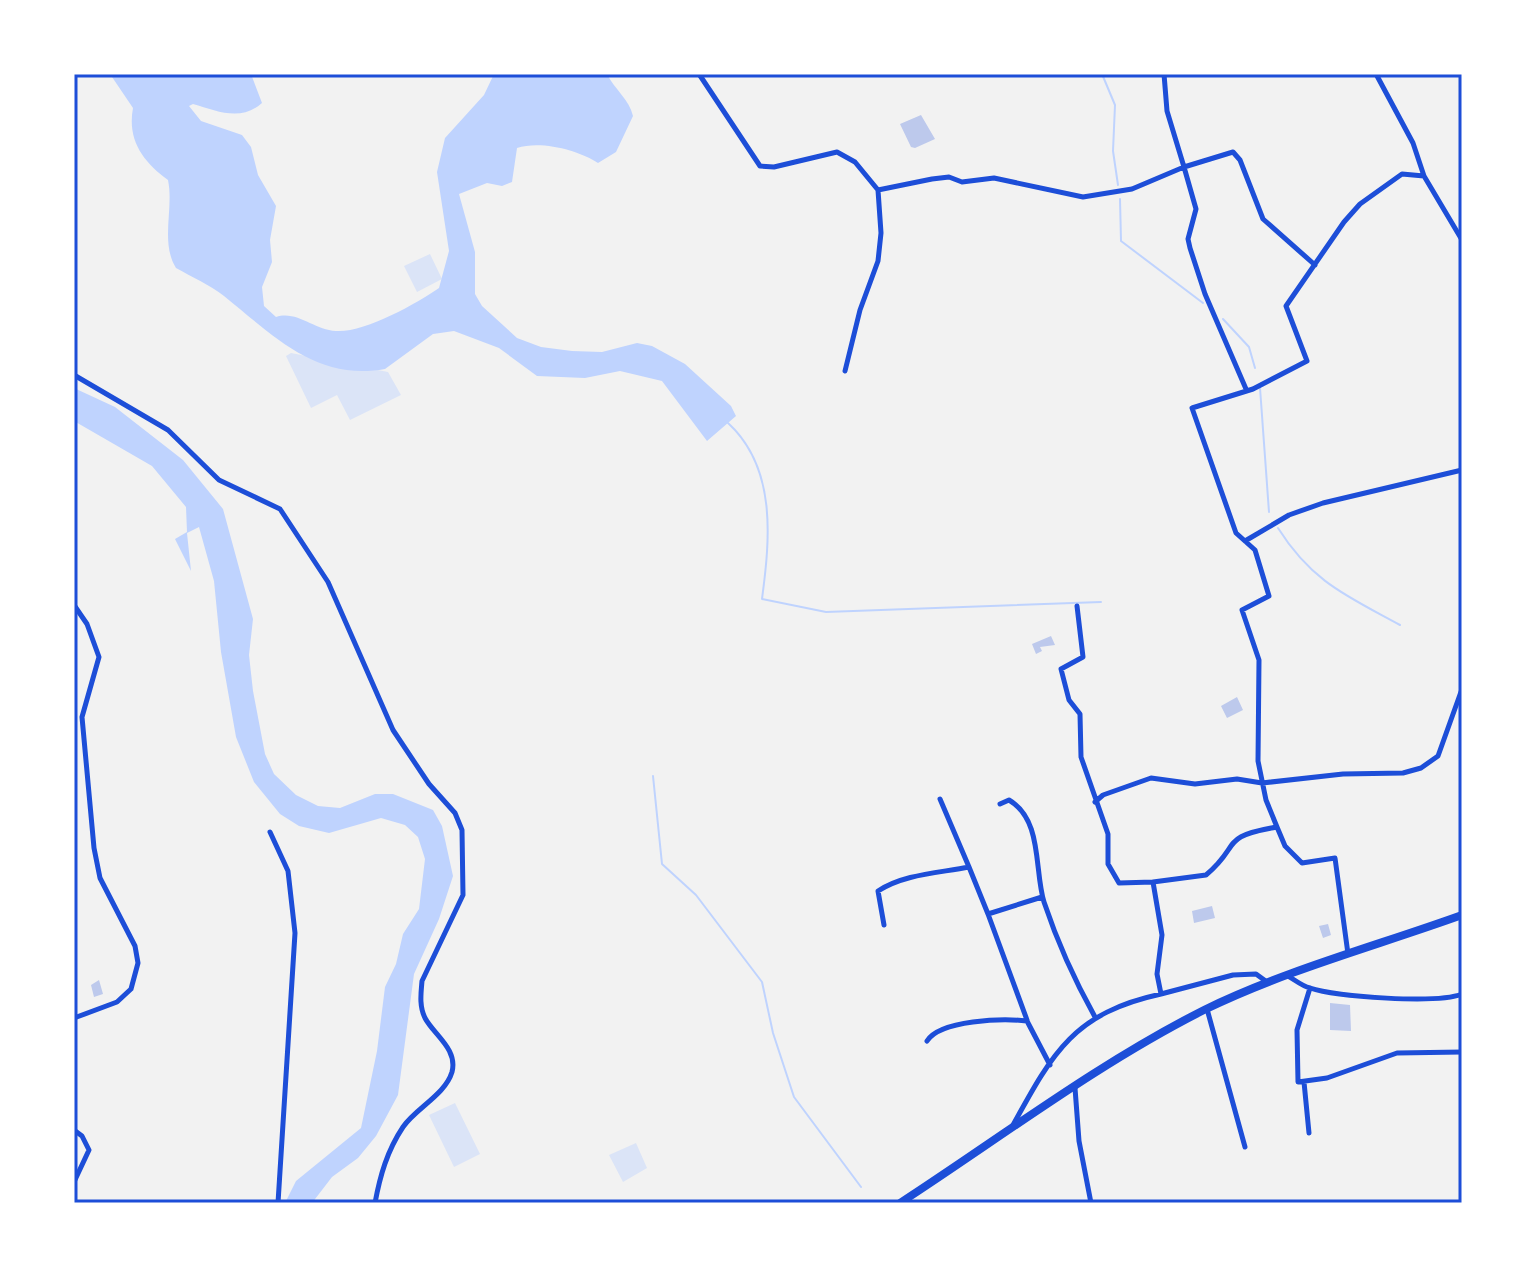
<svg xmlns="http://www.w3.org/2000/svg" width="1536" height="1277" font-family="Lato,sans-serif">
<rect width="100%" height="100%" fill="#f2f2f2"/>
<!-- green -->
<path fill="#dbe4f7" d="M430 254 442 279 417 292 404 266Z
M291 353 388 372 401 395 350 420 337 395 311 408 286 356Z
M455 1103 480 1154 454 1167 429 1115Z
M636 1143 647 1168 623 1182 609 1155Z"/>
<!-- water -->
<path fill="#bfd3fe" d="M110 74H251L262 103C241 122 217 111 193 104L189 106 201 121 242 135 251 147 258 175 276 206 270 240 272 262 262 287 264 306 276 317C297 310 314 330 336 331 364 333 416 304 439 288L449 251 437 172 445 138 484 95 494 74H607C615 90 629 99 633 116L616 152 598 163C579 150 540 140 517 148L512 182 502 186 487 183 459 194 475 252V294L482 306 517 338 541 347 572 351 602 352 637 343 652 346 685 364 731 406 736 416 707 441 662 381 620 371 585 378 537 376 499 348 454 331 433 334 385 369C316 381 275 337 224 296 210 285 192 277 176 268 160 242 174 209 168 180 143 162 127 140 133 108Z
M74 388 115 407 183 460 223 509 253 619 249 655 253 691 265 754 274 774 296 795 318 806 340 808 375 794H393L433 810 442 826 453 876 439 919 414 974 398 1095 376 1136 358 1158 332 1177 312 1203H285L296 1181 361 1128 377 1051 385 987 396 964 403 934 419 909 425 859 418 837 405 825 381 818 329 833 299 826 280 814 254 782 236 737 221 652 214 581 199 527 187 533 191 571 175 539 187 532 186 507 152 466 74 421Z"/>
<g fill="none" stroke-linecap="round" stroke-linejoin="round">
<!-- stream -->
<path stroke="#bfd3fe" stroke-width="2" d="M1102 74 1115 105 1113 151 1118 185
M1120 199 1121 241 1203 303
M1223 319 1249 347 1255 368
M1260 388 1269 512
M728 423C777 468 770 539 762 599L826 612 1101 602
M1278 528C1312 582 1347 596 1400 625
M653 776 662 864 696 895 762 982 773 1033 794 1097 861 1187"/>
</g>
<!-- building -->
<path fill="#bdc9ec" d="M921 115 935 139 915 148 911 147 900 124Z
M1051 636 1055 645 1040 647 1042 651 1036 654 1032 644Z
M1237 697 1243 710 1227 718 1221 706Z
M1212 906 1215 918 1194 923 1192 911Z
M1328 924 1331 935 1323 938 1319 926Z
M99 980 103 994 94 997 91 985Z
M1330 1003 1350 1005 1351 1031 1330 1030Z"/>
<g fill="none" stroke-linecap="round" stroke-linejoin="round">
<!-- minor -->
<path stroke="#1d4ed8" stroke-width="5" d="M699 74 760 166 774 167 837 152 855 162 878 190 932 179 949 177 962 182 994 178 1083 197 1132 189 1184 167 1167 111 1164 74
M1376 74 1413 143 1424 176 1462 240
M1462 245V261
M845 371 860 310 878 261 881 233 878 190
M74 375 168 430 219 480 280 509 328 582 393 730 429 784 455 813 462 830 463 895 422 981C421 993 419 1006 425 1018 434 1035 458 1049 452 1072 445 1095 416 1108 403 1127 387 1151 380 1176 375 1203
M1246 389 1205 294 1190 248 1188 239 1196 209 1184 167 1233 152 1240 160 1263 219 1315 265
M1245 541 1289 515 1323 503 1462 470
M74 605 87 624 99 657 82 717 94 848 100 878 135 946 138 963 131 989 117 1002 74 1018
M1077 606 1083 657 1061 669 1069 700 1080 714 1081 757 1108 834V864L1119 883 1153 882
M940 799 969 867
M1095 802 1103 795 1151 778 1195 784 1237 779 1262 783 1343 774 1403 773 1421 768 1438 756 1462 689
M1000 804 1009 800C1043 820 1034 870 1044 902 1057 941 1075 981 1095 1017
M1277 827 1266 800 1258 761 1259 660 1242 610 1269 596 1255 550 1236 533 1192 408 1253 389 1307 361 1286 306 1344 222 1360 204 1402 174 1424 176
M270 832 288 871 295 933 278 1203
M988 914 1027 1020
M884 925 878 891C904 874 939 873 969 867L988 914 1042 897
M1288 976C1295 980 1302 986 1310 988 1336 997 1438 1004 1462 994
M1267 982 1256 974 1233 975 1161 994 1157 974 1162 935 1153 882 1206 875C1242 845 1218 837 1277 827L1285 846 1302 863 1335 858 1348 954
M1310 988 1297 1030 1298 1082 1327 1078 1397 1053 1462 1052
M1207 1009 1245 1147
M927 1041C940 1020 1003 1018 1027 1021L1050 1065
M1304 1082 1309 1133
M1075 1088 1079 1141 1091 1203
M1013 1125C1053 1052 1074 1013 1161 994
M74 1130 82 1136 89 1150 74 1182
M1460 1203 1462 1201"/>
<!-- trunk -->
<path stroke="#1d4ed8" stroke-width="8" d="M900 1203C1000 1138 1097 1064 1204 1010 1286 970 1376 946 1462 915"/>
</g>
<!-- border -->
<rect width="1536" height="1277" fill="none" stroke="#ffffff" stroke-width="152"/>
<rect x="76" y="76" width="1384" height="1125" fill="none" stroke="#1d4ed8" stroke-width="3"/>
</svg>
